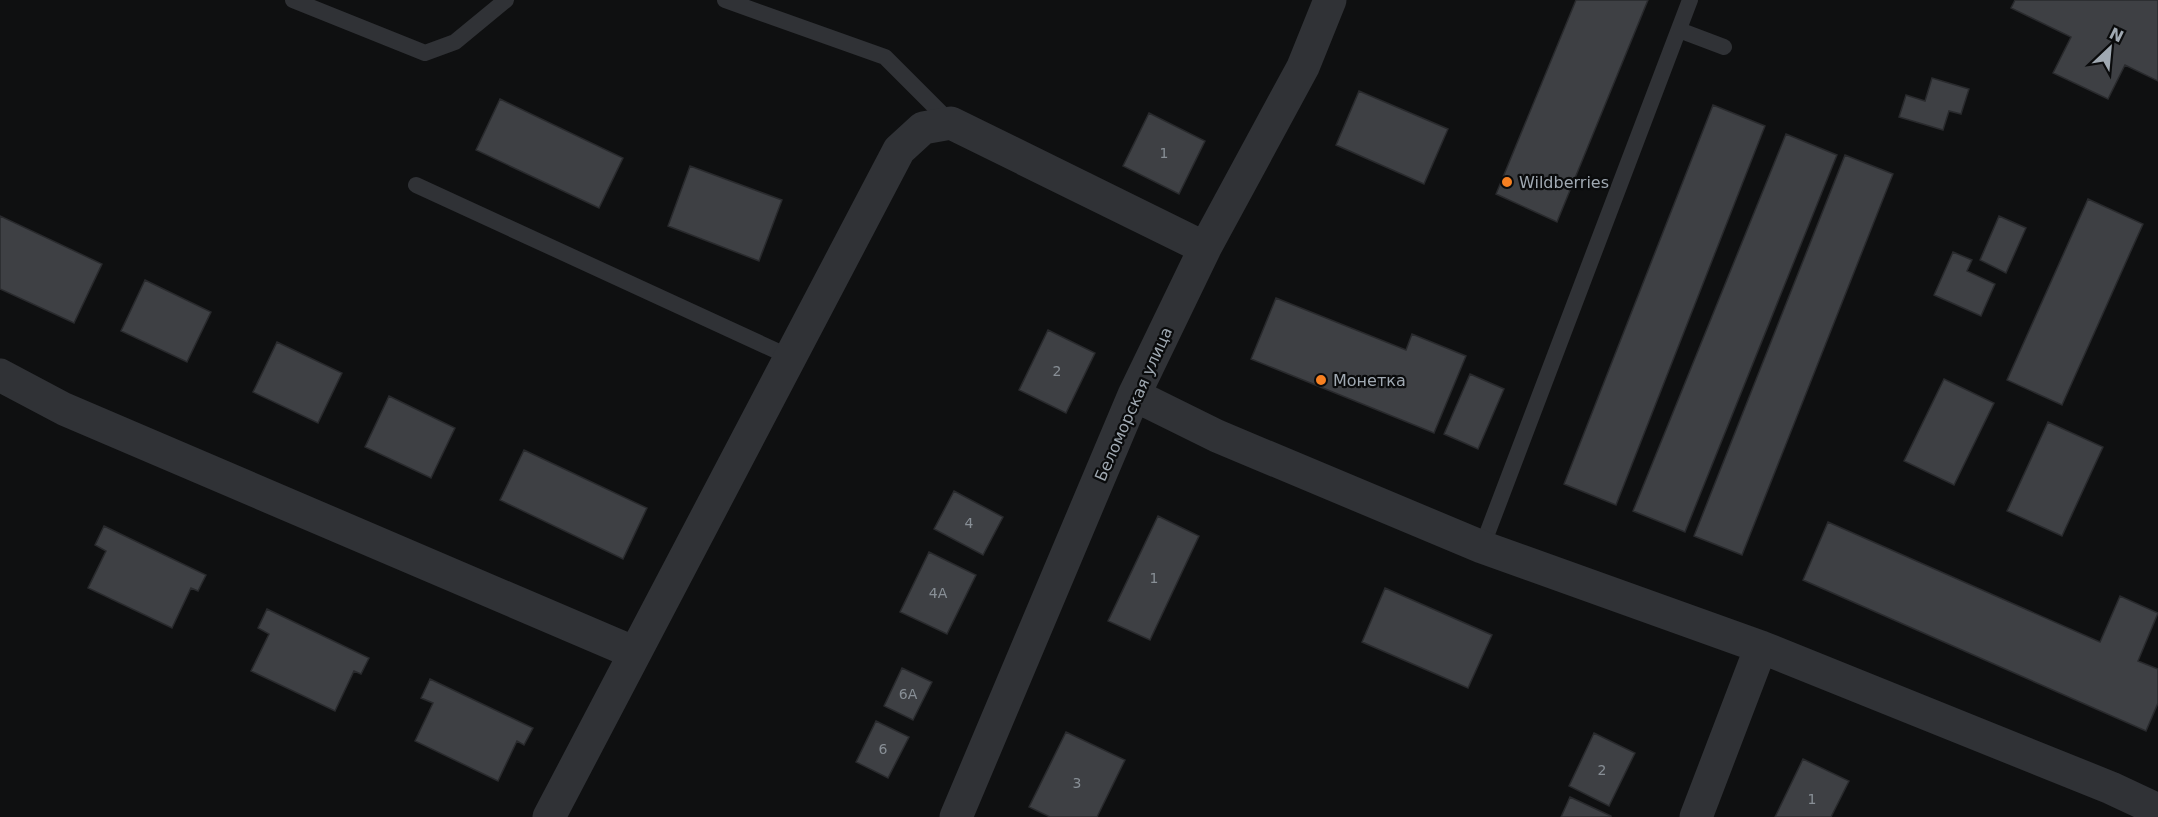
<svg xmlns="http://www.w3.org/2000/svg" width="2158" height="817" font-family="'DejaVu Sans',sans-serif">
<rect width="100%" height="100%" fill="#0f1011"/>
<!-- building -->
<path fill="#3e4044" stroke="#292a2d" stroke-width="1.5" d="M1576 0H1648L1557 222 1496 194Z
M2015 0H2158V81L2125 65 2108 99 2053 73 2071 37 2011 8Z
M1932 78 1969 89 1961 114 1949 111 1943 130 1899 117 1906 95 1925 101Z
M1359 91 1448 129 1424 184 1336 145Z
M500 99 623 158 599 208 476 150Z
M1713 105 1765 126 1616 505 1564 484Z
M1149 113 1205 141 1179 194 1123 166Z
M1786 134 1837 155 1685 532 1633 511Z
M1845 155 1893 174 1742 555 1694 536Z
M690 166 782 200 759 261 668 226Z
M2088 199 2143 224 2062 405 2007 380Z
M0 216 102 264 74 323 0 289Z
M1999 216 2026 228 2006 273 1980 260Z
M1953 252 1972 260 1967 271 1995 284 1981 316 1934 295Z
M145 280 211 312 187 362 121 331Z
M1276 298 1406 350 1412 334 1466 356 1434 433 1251 359Z
M1048 330 1095 353 1066 413 1019 390Z
M277 342 342 373 318 423 253 392Z
M1470 374 1504 389 1478 449 1444 434Z
M1944 379 1994 403 1954 485 1904 461Z
M389 396 455 428 431 478 365 447Z
M2048 422 2103 447 2062 536 2007 511Z
M524 450 647 508 623 559 500 500Z
M954 491 1003 517 983 555 934 529Z
M1158 516 1199 536 1150 640 1108 621Z
M1828 522 2100 642 2120 596 2158 613 2138 661 2158 669V703L2146 731 1803 580Z
M104 526 206 575 198 591 191 588 172 628 88 588 106 551 95 545Z
M929 552 976 575 947 634 900 612Z
M1385 588 1492 635 1468 688 1362 642Z
M267 609 369 658 361 674 354 671 335 711 251 671 269 634 258 628Z
M902 668 932 682 913 720 884 706Z
M430 679 533 728 524 745 517 741 498 781 415 741 433 703 421 698Z
M876 721 909 737 888 778 856 762Z
M1066 732 1125 760 1097 817H1050L1029 807Z
M1594 733 1635 753 1609 806 1569 786Z
M1803 759 1849 781 1831 817H1775Z
M1570 797 1611 816V817H1561Z"/>
<g fill="none" stroke-linecap="round" stroke-linejoin="round">
<!-- lane -->
<path stroke="#303236" stroke-width="16" d="M293 0 425 53 455 42 506 0
M725 0 885 57 951 123
M1679 30 1724 47
M416 185 792 358
M1482 547 1690 0"/>
<!-- street -->
<path stroke="#303236" stroke-width="33" d="M0 375 64 409 635 653
M1134 395 1217 436 1482 547 1761 647 2111 788 2158 810
M549 817 899 150 923 128 951 123 1205 248
M956 817 1134 395 1205 248 1303 67 1330 0
M1696 817 1761 647"/>
</g>
<!-- markers -->
<g fill="#f78021" stroke="#0a0b0c" stroke-width="2">
<circle cx="1507" cy="182" r="6"/>
<circle cx="1321" cy="380" r="6"/>
</g>
<g text-anchor="middle" stroke-width="4.5" stroke-linejoin="round" paint-order="stroke">
<!-- number labels -->
<g font-size="14" fill="#888f96">
<text x="1164" y="158">1</text>
<text x="1057" y="376">2</text>
<text x="969" y="528">4</text>
<text x="1154" y="583">1</text>
<text x="938" y="598">4А</text>
<text x="908" y="699">6А</text>
<text x="883" y="754">6</text>
<text x="1602" y="775">2</text>
<text x="1077" y="788">3</text>
<text x="1812" y="804">1</text>
</g>
<!-- poi labels -->
<g font-size="16" fill="#a0a9b2" stroke="#0a0b0c" text-anchor="start">
<text x="1519" y="188">Wildberries</text>
<text x="1333" y="386">Монетка</text>
</g>
<!-- street labels -->
<g font-size="16" fill="#a0a9b2" stroke="#0a0b0c">
<text transform="translate(1133 404) rotate(-66)" y="6">Беломорская улица</text>
</g>
</g>
<!-- north arrow -->
<g transform="translate(2110 48) rotate(26)" stroke="#0a0b0c" stroke-width="4.5" paint-order="stroke">
<path d="M0-4.5L10 22L0 15L-10 22Z" fill="#a0a9b2"/>
<text y="-9" font-size="16" font-weight="bold" text-anchor="middle" fill="#a0a9b2">N</text>
</g>
</svg>
